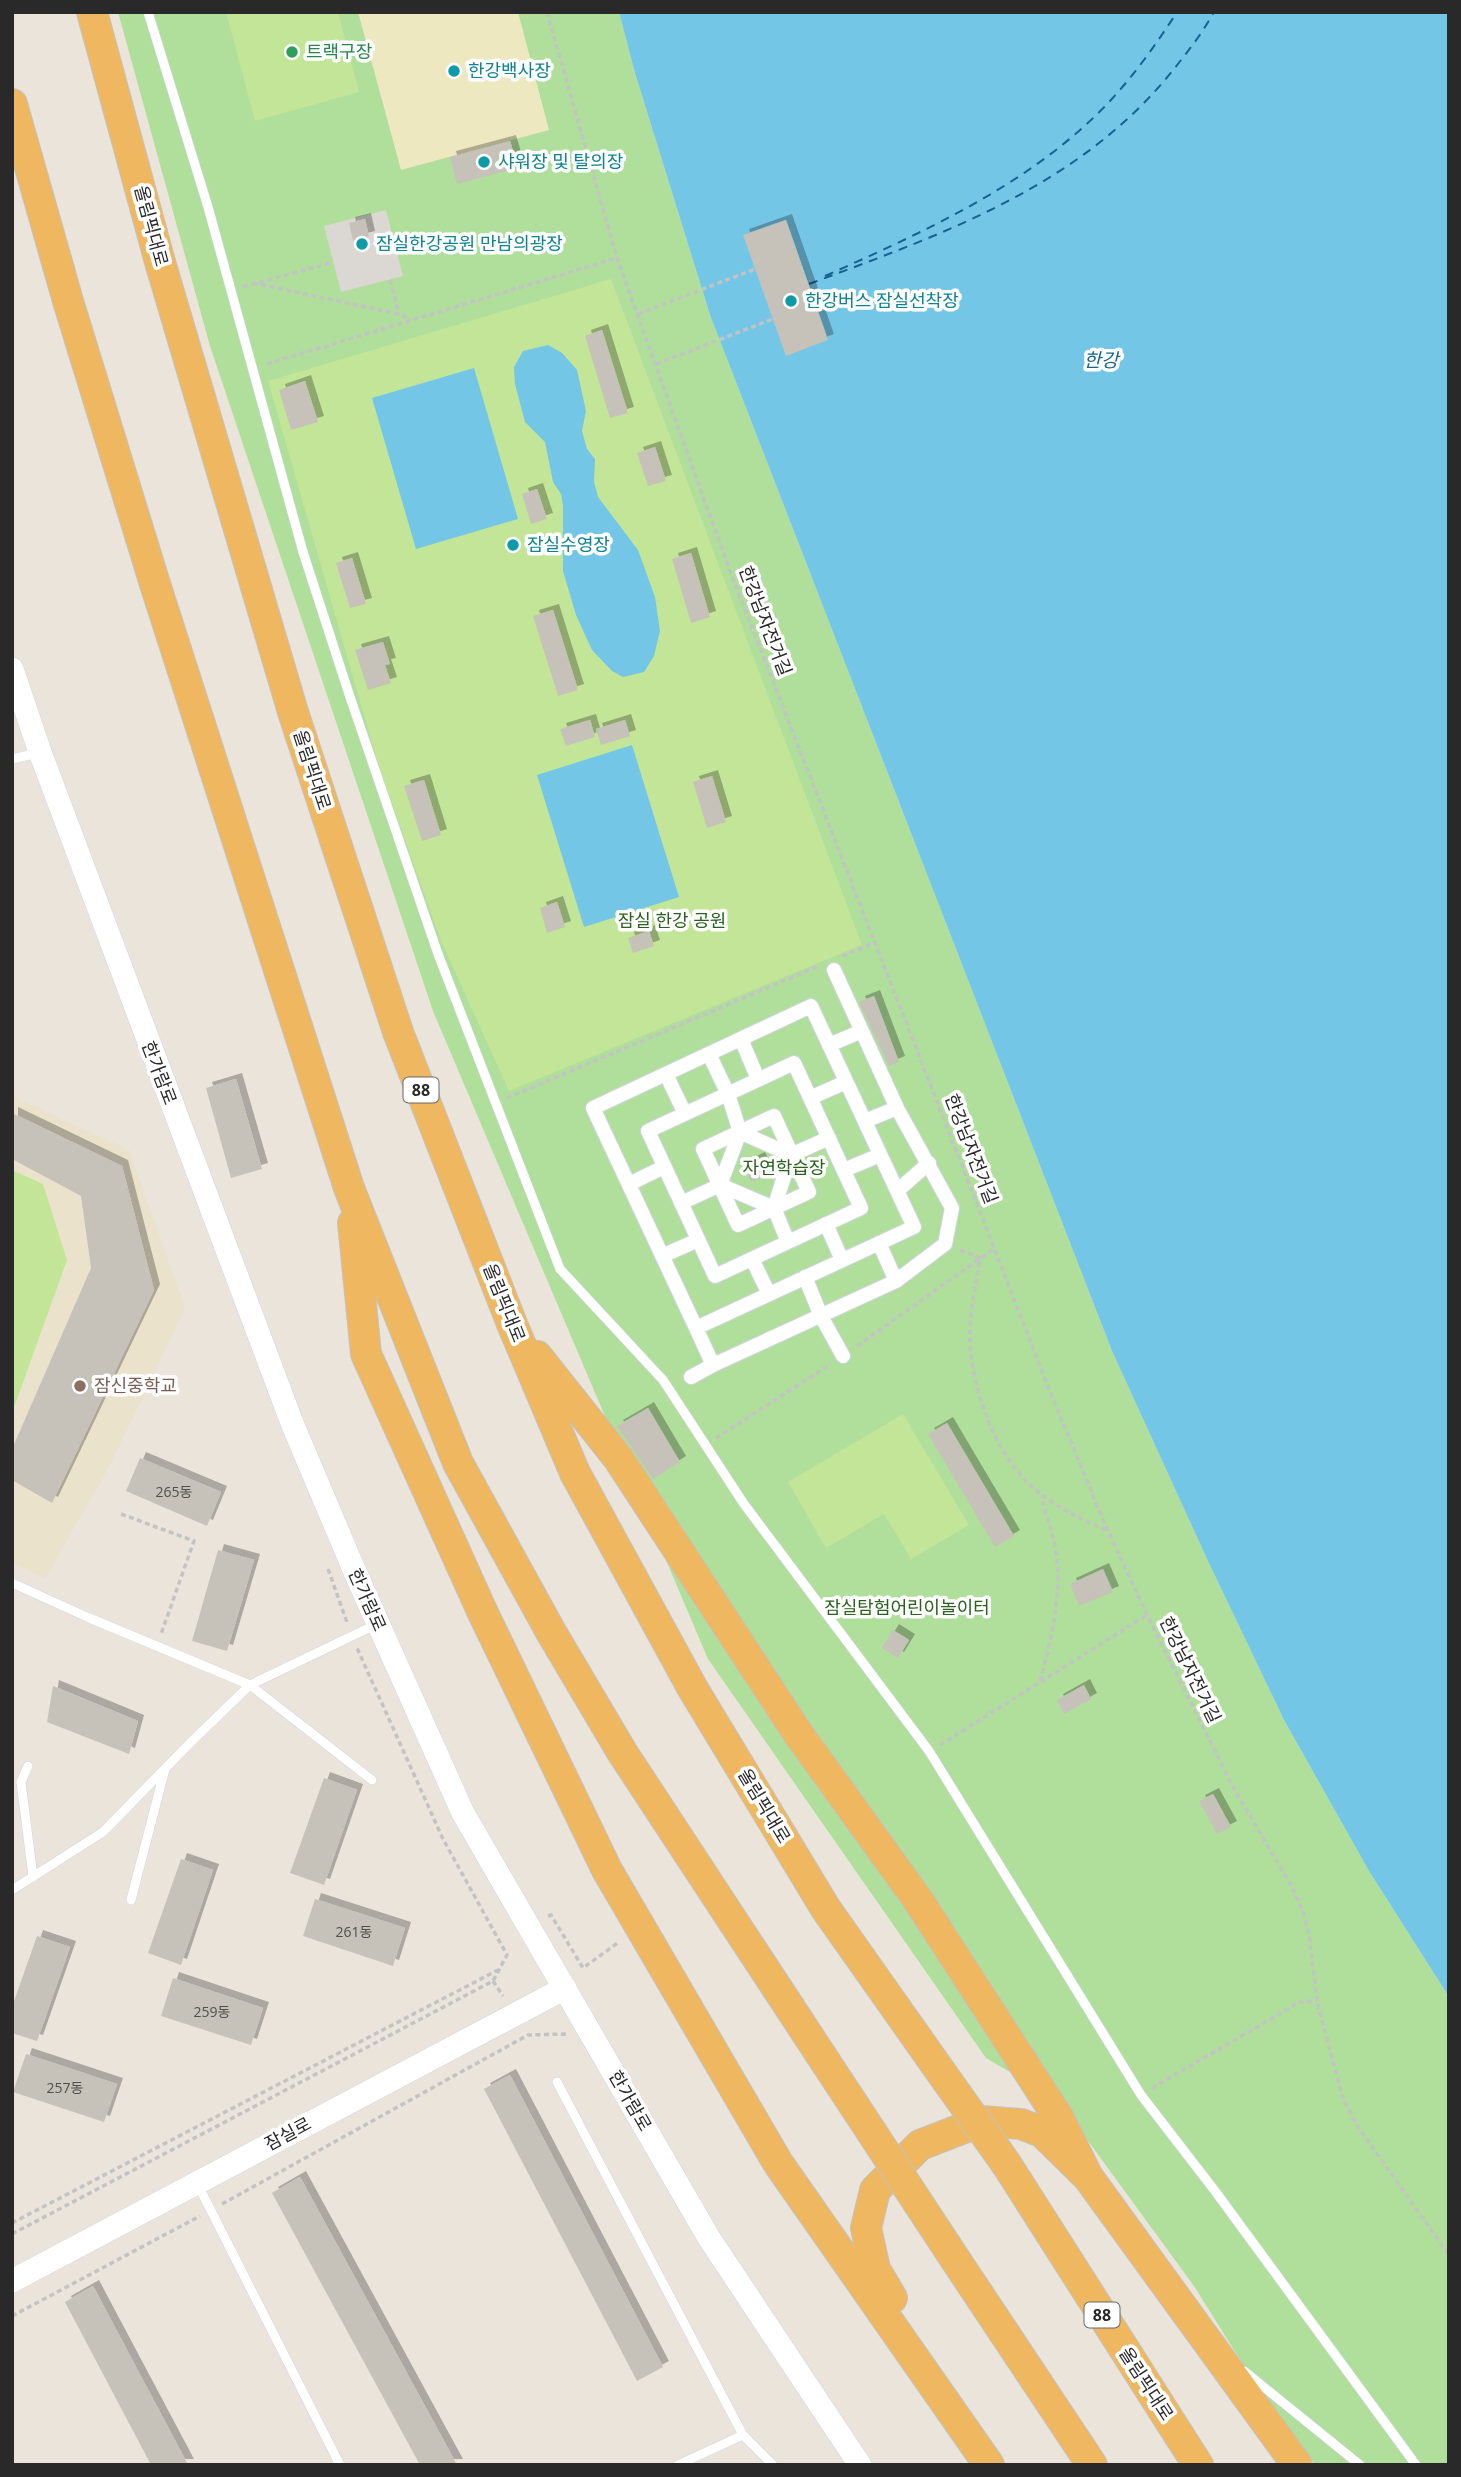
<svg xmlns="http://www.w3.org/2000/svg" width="1461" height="2477" font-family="'Open Sans','Noto Sans KR',sans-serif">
<defs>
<filter id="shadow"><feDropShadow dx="6" dy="-6" stdDeviation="0" flood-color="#0004"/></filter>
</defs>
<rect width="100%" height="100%" fill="#eae4db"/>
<!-- education -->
<path fill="#ebe2cc" d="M12 1096 129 1150 185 1308 110 1465 45 1578 12 1563Z"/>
<!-- green -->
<path fill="#b0de9b" d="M118 12H619L635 73 710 315 1112 1351 1207 1559 1284 1720 1369 1871 1449 1997V2465H1316L1279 2422 1194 2286 1059 2101 986 2058 708 1659 433 1011 210 346Z"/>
<!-- sand -->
<path fill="#eee8c0" d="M358 12H518L549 130 401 170Z"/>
<!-- pitch -->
<path fill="#c2e597" d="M226 12H338L359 92 255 121Z
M611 279 862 945 509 1091 441 941 377 761 268 381Z
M12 1170 43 1184 67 1260 12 1413Z
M903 1414 969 1525 911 1559 884 1514 826 1548 788 1482Z"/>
<!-- plaza -->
<path fill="#dbd7d2" d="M386 210 403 276 341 292 324 226Z"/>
<!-- water -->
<path fill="#74c6e7" d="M619 12H1449V1997L1369 1871 1284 1720 1207 1559 1112 1351 710 315 635 73Z
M548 345 562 353 577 370 586 411 582 431 587 449 595 459 594 482 598 497 638 550 655 597 660 631 654 656 644 672 623 677 612 671 592 650 576 615 563 571V505L561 494 553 482 545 442 525 422 515 384 514 367 523 351Z
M474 368 518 519 416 549 372 398Z
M632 745 679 897 584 927 537 775Z"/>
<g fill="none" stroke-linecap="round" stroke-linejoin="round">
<!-- ferry -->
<path stroke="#156391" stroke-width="2" stroke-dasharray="9 7" stroke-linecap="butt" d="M825 276C926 231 1033 183 1110 101 1135 74 1157 43 1177 12
M809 284C948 232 1087 184 1181 60 1193 45 1204 30 1214 12"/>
</g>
<!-- building -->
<path fill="#c6c2ba" filter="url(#shadow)" d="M510 141 518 168 457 184 450 157Z
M365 219 369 237 353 241 349 223Z
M786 220 828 340 786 356 743 235Z
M602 330 628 413 610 418 585 336Z
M305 381 318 422 291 430 279 390Z
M655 447 666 481 648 486 637 453Z
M537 489 547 519 531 524 522 494Z
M691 553 710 617 691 623 672 559Z
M352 558 366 604 350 608 336 563Z
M553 610 578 690 558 696 533 616Z
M383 642 390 664 385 665 391 683 368 690 355 650Z
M590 720 595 737 566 746 560 729Z
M625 720 630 736 601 745 596 729Z
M712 776 726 822 707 828 693 782Z
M424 780 441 835 422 841 404 786Z
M557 902 565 927 547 933 540 908Z
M649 931 654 946 633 953 628 938Z
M874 996 899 1062 889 1066 859 1002Z
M236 1079 262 1169 231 1178 206 1088Z
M12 1113 122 1166 154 1290 52 1503 12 1480V1449L91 1268 81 1196 12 1159Z
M759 1158 767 1175 751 1182 744 1165Z
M648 1408 680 1462 653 1479 617 1426Z
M947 1423 1014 1536 995 1547 928 1434Z
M140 1458 221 1492 207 1526 126 1491Z
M218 1550 254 1560 227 1651 192 1641Z
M1103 1569 1113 1592 1079 1606 1070 1584Z
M893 1630 909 1640 898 1658 882 1648Z
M1084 1685 1091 1699 1064 1714 1057 1700Z
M53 1686 138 1721 129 1754 47 1722Z
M324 1778 357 1790 324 1885 290 1873Z
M1213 1794 1231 1827 1217 1834 1199 1801Z
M181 1859 213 1870 181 1965 148 1953Z
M315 1899 405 1928 393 1966 303 1936Z
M37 1936 70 1947 37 2041 12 2033V2007Z
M173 1978 263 2008 251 2045 161 2016Z
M26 2054 117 2084 104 2122 13 2092Z
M510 2075 663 2367 637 2381 484 2089Z
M300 2177 457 2465H420L272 2193Z
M93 2286 188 2465H151L65 2302Z"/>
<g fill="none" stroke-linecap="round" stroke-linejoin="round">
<defs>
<path id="service" d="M148 12 208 207 303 552 349 694 438 954 560 1269 663 1380 744 1504 929 1751 1141 2095 1215 2191 1416 2465
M12 759 38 753
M12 1583 87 1617 250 1685 372 1780
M28 1766 21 1782 33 1877
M12 1890 103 1832 191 1742 250 1685 377 1624
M131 1900 165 1769
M557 2082 743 2435 773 2465
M198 2185 340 2465
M1244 2371 1360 2465
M678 2465 743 2435"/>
<path id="pedestrian" d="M811 1006 914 1227 696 1328 593 1108Z
M741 1039 758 1079
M829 1045 862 1031
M709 1054 728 1094 740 1132
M794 1063 861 1208 715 1276 648 1131Z
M666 1074 685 1114
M810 1098 846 1082
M774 1116 809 1192 738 1225 703 1149Z
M865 1121 897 1108
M791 1155 829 1138
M844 1170 880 1155
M629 1184 664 1167
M897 1191 929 1163
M681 1203 720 1185 740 1132 791 1155 774 1208 720 1185
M774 1208 788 1242
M826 1224 842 1260
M879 1243 896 1281
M662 1256 698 1240
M752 1259 769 1294
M805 1277 821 1316 843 1356
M696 1328 713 1365 896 1281 945 1244 952 1208 897 1108 834 970
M691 1377 713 1365"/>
<path id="tertiary" d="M12 669 40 752 292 1423 355 1572 463 1813 709 2238 860 2465
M12 2281 565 1988"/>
<path id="trunk" d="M92 12 160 262 293 712 398 1032 512 1324 575 1473 693 1689 826 1909 948 2082
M12 104 68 301 155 584 349 1188 458 1463 551 1632 622 1752 838 2081
M353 1223 366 1354 482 1611 607 1870 778 2163 989 2465
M537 1356 618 1458 797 1732 918 1900 1058 2117 1088 2177
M1007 2165 1198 2465
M957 2262 1092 2465
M892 2298 875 2269 866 2228 875 2190 920 2145 982 2121 1021 2124 1042 2132 1088 2177 1297 2465"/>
</defs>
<!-- service casing -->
<use href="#service" stroke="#d1d4e1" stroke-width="10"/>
<!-- pedestrian casing -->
<use href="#pedestrian" stroke="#d1d4e1" stroke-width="16"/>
<!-- tertiary casing -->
<use href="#tertiary" stroke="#d1d4e1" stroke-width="24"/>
<!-- trunk casing -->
<use href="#trunk" stroke="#c3c3c3" stroke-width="32"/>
<!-- path -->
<path stroke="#c3c3c3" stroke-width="3.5" stroke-dasharray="5 3.5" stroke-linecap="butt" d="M547 12 617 258 730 571 1049 1389 1104 1522 1147 1615 1234 1789 1291 1885 1303 1911 1309 1935 1317 2001 1343 2099 1358 2127 1449 2255
M390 280 399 314
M253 283 399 314 411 320
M243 287 333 262
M638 314 755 269
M267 364 617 258
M656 364 773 319
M842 956 875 942
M507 1098 819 966
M960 1250 980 1258C977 1282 970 1308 970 1333 969 1387 997 1462 1042 1495 1062 1510 1085 1521 1108 1531
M857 1346 995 1248
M716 1438 831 1364
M121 1514 194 1541 161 1634
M328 1569 348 1625
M1040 1681C1050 1647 1061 1596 1057 1561 1055 1539 1047 1518 1041 1497
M940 1745 1147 1615
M548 1916 551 1915 583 1968 619 1942
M493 1981 503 1996
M1152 2088 1300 2002 1317 2001
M222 2204 528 2035 566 2034
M12 2223 498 1970
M12 2234 493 1981 507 1955 443 1839 357 1648
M12 2316 200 2216"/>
<!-- service -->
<use href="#service" stroke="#fff" stroke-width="9"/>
<!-- pedestrian -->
<use href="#pedestrian" stroke="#fff" stroke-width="14"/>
<!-- tertiary -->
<use href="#tertiary" stroke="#fff" stroke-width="23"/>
<!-- trunk -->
<use href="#trunk" stroke="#eeb760" stroke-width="30"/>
<defs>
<path id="trunk-bridge" d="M838 2081 957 2262
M948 2082 1007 2165"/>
</defs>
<!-- trunk-bridge casing -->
<use href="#trunk-bridge" stroke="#c3c3c3" stroke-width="32" stroke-linecap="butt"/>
<!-- trunk-bridge -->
<use href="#trunk-bridge" stroke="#eeb760" stroke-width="30"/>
</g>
<!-- markers -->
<circle fill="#2e9e5b" stroke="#fff" stroke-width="2.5" cx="292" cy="52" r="7"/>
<g fill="#0f9aa8" stroke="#fff" stroke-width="2.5">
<circle cx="454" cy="71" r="7"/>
<circle cx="484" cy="162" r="7"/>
<circle cx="362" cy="244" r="7"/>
<circle cx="791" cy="301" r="7"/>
<circle cx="513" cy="545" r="7"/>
</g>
<circle fill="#8d6e63" stroke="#fff" stroke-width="2.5" cx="80" cy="1386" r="7"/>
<g text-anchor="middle" stroke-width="7" stroke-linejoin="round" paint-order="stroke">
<!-- number labels -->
<g font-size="14" fill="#504f4d">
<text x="174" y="1497">265동</text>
<text x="354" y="1937">261동</text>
<text x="212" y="2017">259동</text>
<text x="65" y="2093">257동</text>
</g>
<!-- shield labels -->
<g fill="#fff" stroke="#696969" stroke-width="2">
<rect x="403.5" y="1077.5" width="35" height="25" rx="5"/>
<rect x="1084.5" y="2302.5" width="35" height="25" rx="5"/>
</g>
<g font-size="16" font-weight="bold" fill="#292929">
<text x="421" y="1096">88</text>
<text x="1102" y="2321">88</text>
</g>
<!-- leisure labels -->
<g font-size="18" fill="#27864d" stroke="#fff" text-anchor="start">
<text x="306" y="58">트랙구장</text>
</g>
<!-- culture labels -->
<g font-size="18" fill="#0d838f" stroke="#fff" text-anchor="start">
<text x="468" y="77">한강백사장</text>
<text x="498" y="168">샤워장 및 탈의장</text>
<text x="376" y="250">잠실한강공원 만남의광장</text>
<text x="805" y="307">한강버스 잠실선착장</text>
<text x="527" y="551">잠실수영장</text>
</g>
<!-- street labels -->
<g font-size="18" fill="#292929" stroke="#fff">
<text transform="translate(151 226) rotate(75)" y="6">올림픽대로</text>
<text transform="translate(765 621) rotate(69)" y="6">한강남자전거길</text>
<text transform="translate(312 770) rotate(72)" y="6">올림픽대로</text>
<text transform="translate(159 1073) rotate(69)" y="6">한가람로</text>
<text transform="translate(971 1149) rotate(69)" y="6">한강남자전거길</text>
<text transform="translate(504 1303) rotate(68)" y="6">올림픽대로</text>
<text transform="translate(367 1600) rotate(66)" y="6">한가람로</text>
<text transform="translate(1190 1670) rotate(64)" y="6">한강남자전거길</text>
<text transform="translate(764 1806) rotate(59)" y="6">올림픽대로</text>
<text transform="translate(630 2101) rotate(60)" y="6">한가람로</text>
<text transform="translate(288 2134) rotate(-28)" y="6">잠실로</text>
<text transform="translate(1146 2384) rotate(57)" y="6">올림픽대로</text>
</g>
<!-- park labels -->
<g font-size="18" fill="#2a611e" stroke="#fff">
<text x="672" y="927">잠실 한강 공원</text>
<text x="784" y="1174">자연학습장</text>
<text x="907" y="1614">잠실탐험어린이놀이터</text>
</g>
<!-- education labels -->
<g font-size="18" fill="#785e54" stroke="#fff" text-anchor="start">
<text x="94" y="1392">잠신중학교</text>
</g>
<!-- water labels -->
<g font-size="19" font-style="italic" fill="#156391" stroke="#fff">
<text x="1101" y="367">한강</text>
</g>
</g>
<!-- border -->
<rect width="1461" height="2477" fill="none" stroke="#292929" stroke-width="28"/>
</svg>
